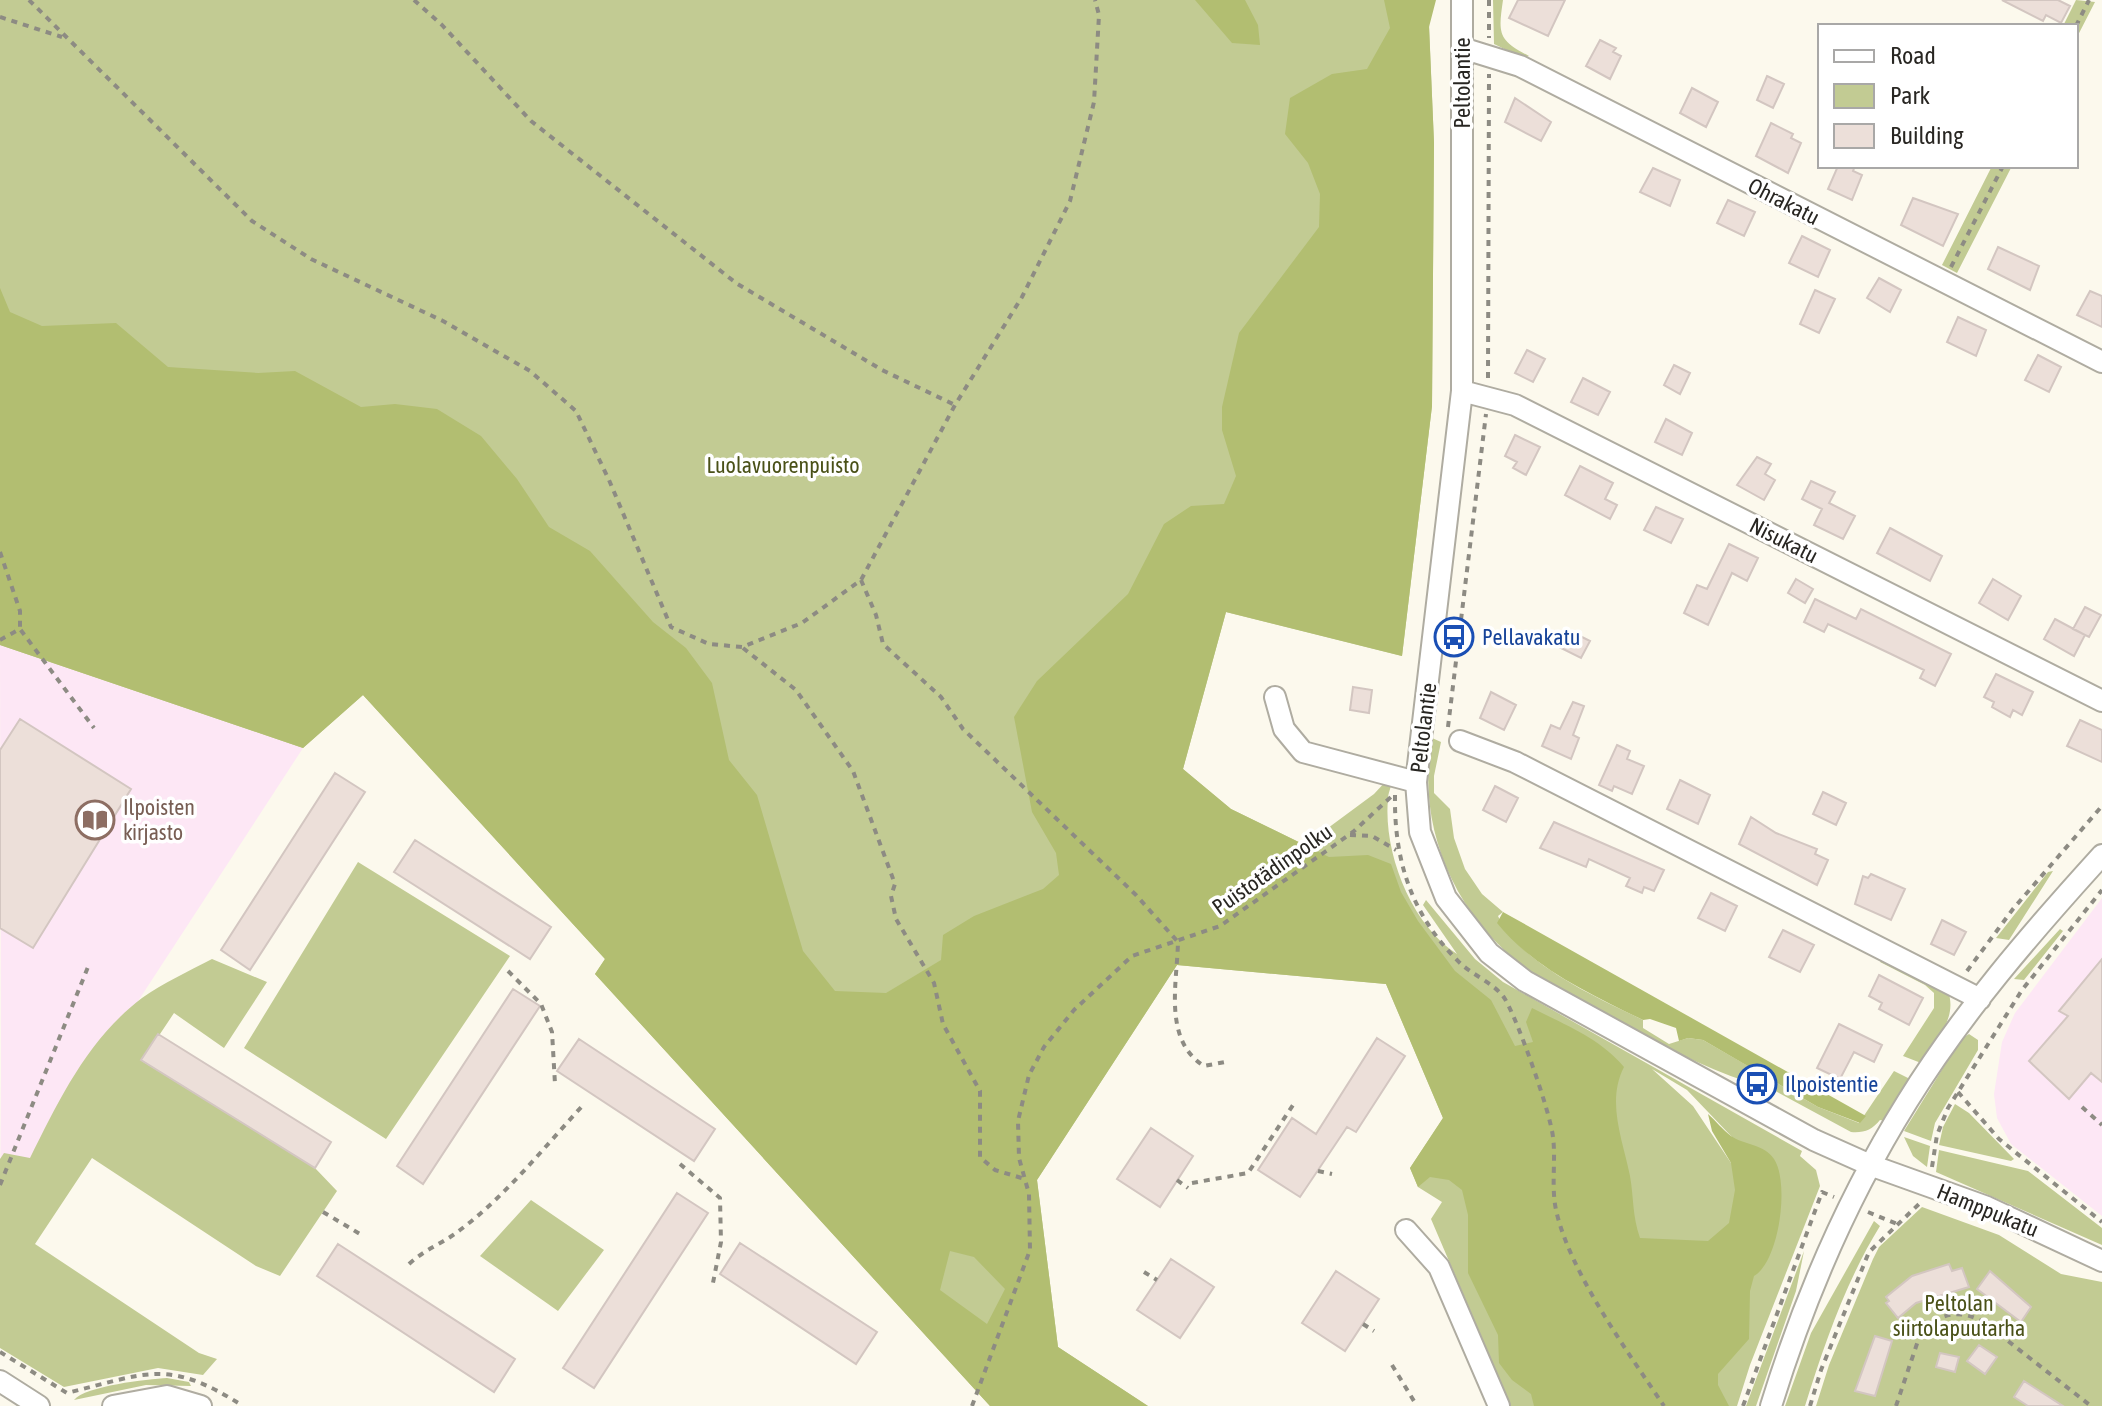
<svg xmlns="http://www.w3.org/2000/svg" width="2102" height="1406" font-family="'Asap Condensed',sans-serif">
<rect width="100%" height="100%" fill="#fcf9ed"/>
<!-- education -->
<path fill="#fde7f5" d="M0 645 303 748 0 1213 1 1076Z
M2102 898V1216L2011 1144 1997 1118 1994 1094 2002 1042 2015 1013Z"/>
<!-- green -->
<path fill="#c2cb93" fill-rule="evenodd" d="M0 0H1428L1434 143 1432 406 1402 656 1226 612 1183 769 1231 809 1305 845 1374 794 1387 780 1392 781C1391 788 1388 793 1388 799 1383 852 1411 925 1457 954L1423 905 1426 900 1475 959 1503 982 1802 1151 1800 1156 1816 1170 1820 1186 1750 1365 1737 1406H1511L1431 1219 1442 1202 1418 1187 1410 1168 1443 1118 1386 984 1177 965 1037 1180 1058 1347 1148 1406H990L595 974 605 959 363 695 303 748 0 645ZM1652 1069 1687 1090 1732 1137 1731 1163 1693 1106Z
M1493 0H1503C1498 34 1498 40 1529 56L1523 58 1494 44Z
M2076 0 2095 2 2076 39V26H2063Z
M1992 166H2012L1957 273 1942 265Z
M1432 738 1441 742 1434 776V793L1450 809 1454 838 1465 869 1482 894 1503 912 1498 916C1519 963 1597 998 1643 1020V1028L1669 1044 1688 1038 1703 1040 1755 1070 1748 1082C1701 1067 1660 1044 1616 1020 1583 1001 1546 985 1517 961 1451 908 1416 821 1432 738Z
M358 862 510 956 386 1139 244 1048Z
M2053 871 2009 940 1996 938 2048 872Z
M2060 929 2063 931 2024 980 2014 979Z
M1886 955 1948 991C1958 1019 1935 1041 1921 1063L1903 1056 1934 1008V993L1925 985 1880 962Z
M212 959 267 982 224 1048 174 1013 142 1061 315 1168 337 1191 280 1276 256 1266 92 1158 35 1244 199 1353 217 1359 203 1375 158 1368 64 1387 0 1348V1159L4 1153 30 1158C60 1098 88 1039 142 998 163 983 189 971 212 959Z
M1969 1034 1978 1040V1050L1935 1123 1931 1141 1904 1131 1961 1039Z
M1894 1071 1910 1079 1885 1121 1880 1120C1872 1130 1864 1133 1851 1132L1766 1086 1770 1079 1818 1107 1859 1123Z
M1955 1104 1969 1113 2014 1159 2011 1161 1939 1145 1943 1127Z
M1904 1137 1930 1146 1927 1167 1913 1156Z
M1939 1150 2028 1171 2102 1228V1245L1936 1172Z
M531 1200 604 1250 558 1311 480 1256Z
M1922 1207 1999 1235 2061 1274 2102 1282V1406H1816L1829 1365 1873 1259 1879 1247Z
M1874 1221 1880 1226C1846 1281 1824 1345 1805 1406H1785L1811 1333Z
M1804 1251 1796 1291 1756 1406H1746Z
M167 1378 189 1382 191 1386 146 1385 74 1400C85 1386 148 1379 167 1378Z"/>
<!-- forest -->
<path fill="#b2be71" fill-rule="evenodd" d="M1195 0H1245L1258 25 1260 45 1232 43Z
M1384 0H1436L1429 27 1434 143 1432 406 1402 656 1226 612 1183 769 1231 809 1329 857 1368 855 1391 864 1401 892 1418 921 1455 971 1491 1000 1515 1046 1533 1042 1526 1022 1532 1008C1565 1025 1600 1038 1624 1067 1606 1102 1623 1140 1630 1176 1634 1199 1632 1215 1640 1238L1708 1241 1729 1223 1735 1190 1731 1163 1712 1131 1708 1114C1716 1121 1723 1130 1731 1136 1744 1145 1764 1144 1774 1159 1790 1183 1779 1262 1754 1276L1750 1291 1749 1339 1718 1374V1385L1729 1406H1534L1531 1394 1512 1380 1499 1363 1498 1335 1468 1273V1215L1462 1190 1449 1180 1430 1177 1418 1187 1410 1168 1443 1118 1386 984 1177 965 1037 1180 1058 1347 1148 1406H990L595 974 605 959 363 695 303 748 0 645V288L10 312 42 326 116 323 168 367 258 373 295 371 361 407 395 404 437 409 481 436 517 479 549 527 590 551 653 622 686 648 712 683 729 760 757 795 803 951 835 991 886 993 941 960 943 935 974 916 1043 889 1059 875 1056 853 1032 812 1014 717 1037 681 1128 594 1164 524 1191 506 1224 504 1236 476 1222 430V407L1239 333 1319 227 1320 194 1308 163 1285 134 1290 98 1332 74 1367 69 1390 28ZM950 1251 974 1257 1005 1289 987 1324 940 1290Z
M1503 912 1512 917 1866 1116 1860 1123 1818 1107 1703 1040 1688 1038 1679 1041 1676 1028 1650 1019 1643 1020C1592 995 1533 968 1497 923Z"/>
<!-- building -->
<path fill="#ecdfd9" stroke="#d3c6c1" stroke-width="2" d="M1518 0H1565L1548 36 1509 18Z
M2002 0H2058L2070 6 2061 23 2046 15 2043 21Z
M1600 40 1616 48 1613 52 1621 56 1610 79 1586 66Z
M1767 76 1784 84 1773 108 1757 100Z
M1692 88 1718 102 1706 127 1680 113Z
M1515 98 1551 122 1541 141 1505 122Z
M1771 123 1793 134 1791 138 1801 143 1788 173 1756 156Z
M1838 166H1855L1853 171 1862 175 1852 200 1828 189Z
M1653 168 1680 180 1670 206 1640 192Z
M1913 198 1958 214 1943 246 1901 225Z
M1728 200 1755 212 1744 236 1717 223Z
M1802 236 1830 250 1818 277 1789 263Z
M1998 247 2039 266 2030 290 1988 269Z
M1879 278 1901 290 1890 312 1867 298Z
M1815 290 1835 299 1819 333 1800 324Z
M2090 291 2102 296V327L2077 315Z
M1958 317 1986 330 1976 356 1947 342Z
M1527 350 1545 359 1533 382 1515 373Z
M2038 355 2061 367 2049 392 2025 380Z
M1674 365 1690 373 1680 394 1664 385Z
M1583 378 1610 392 1598 415 1571 402Z
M1666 419 1692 433 1682 455 1655 442Z
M1515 435 1540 447 1526 475 1513 468 1517 462 1505 456Z
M1757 457 1771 464 1765 474 1775 480 1764 500 1737 485Z
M1580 466 1613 483 1605 499 1617 505 1610 519 1565 495Z
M1811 481 1835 492 1829 503 1855 516 1843 539 1814 525 1822 509 1802 499Z
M1656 507 1683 519 1671 543 1644 530Z
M1890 528 1942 556 1930 581 1877 553Z
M1729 544 1758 558 1747 581 1732 573 1708 625 1684 613 1697 585 1707 589Z
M1796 579 1813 589 1805 603 1788 593Z
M1993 579 2021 596 2008 620 1979 603Z
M1815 599 1856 619 1861 609 1951 654 1935 686 1920 678 1924 670 1891 654 1828 624 1824 632 1804 622Z
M2085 607 2101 615 2089 637 2073 629Z
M2055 619 2085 635 2074 656 2044 639Z
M1566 629 1590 641 1581 658 1557 646Z
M1996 674 2033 692 2022 715 2013 710 2010 717 1992 707 1994 702 1984 697Z
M1353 687 1372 690 1369 713 1350 710Z
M1491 692 1516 705 1504 730 1480 718Z
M1573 702 1584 706 1573 735 1579 738 1571 759 1542 746 1551 725 1560 729Z
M20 719 131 789 33 948 0 928V750Z
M2080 720 2102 730V762L2067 746Z
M1617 745 1630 751 1627 759 1644 766 1632 794 1614 786 1612 791 1599 785Z
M335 773 365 792 250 970 221 950Z
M1680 780 1710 795 1698 824 1667 809Z
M1495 786 1518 798 1506 822 1483 810Z
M1823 792 1846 803 1836 825 1813 814Z
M1751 817 1776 833 1817 849 1815 854 1828 860 1817 885 1739 844Z
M1554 822 1664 870 1654 891 1644 887 1642 893 1626 886 1630 878 1589 859 1586 867 1540 848Z
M415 840 551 927 530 959 394 872Z
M1871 874 1905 889 1891 920 1855 904 1863 876 1868 878Z
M1711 893 1737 906 1725 931 1698 918Z
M1942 920 1966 932 1954 955 1931 944Z
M1783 930 1814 945 1800 972 1769 957Z
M2102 959V1082L2091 1073 2069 1099 2029 1061 2068 1016 2059 1011Z
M1879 975 1923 998 1909 1025 1879 1009 1882 1003 1869 996Z
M513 989 540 1006 423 1184 397 1166Z
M1839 1024 1882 1045 1874 1062 1854 1052 1840 1079 1817 1068Z
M158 1034 331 1142 315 1168 141 1060Z
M1377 1038 1405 1056 1356 1132 1347 1127 1300 1197 1258 1170 1292 1118 1316 1134Z
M579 1039 715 1129 694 1161 557 1071Z
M1151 1128 1193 1156 1160 1207 1117 1179Z
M677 1193 708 1213 594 1388 563 1368Z
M740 1243 877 1332 856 1364 720 1274Z
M338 1244 515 1359 494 1392 317 1276Z
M1171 1259 1214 1287 1180 1338 1137 1310Z
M1949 1264 1952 1271 1962 1268 1969 1287 1916 1303 1898 1318 1886 1303 1889 1301 1886 1297 1912 1276Z
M1336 1271 1379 1299 1345 1351 1302 1323Z
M1990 1271 2031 1307 2021 1322 1977 1289Z
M1875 1336 1892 1341 1875 1396 1855 1391Z
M1979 1345 1997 1357 1985 1374 1967 1361Z
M1940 1353 1959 1357 1955 1372 1936 1367Z
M2024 1381 2063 1406H2028L2014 1397Z"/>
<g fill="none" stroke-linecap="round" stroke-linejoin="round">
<defs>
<path id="minor" d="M1462 0V391L1416 782 1420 832 1446 898 1489 953 1525 981 1814 1140 1870 1165 1987 1207 2102 1261
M1462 48 1520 66 2102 362
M1462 391 1515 405 2102 701
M1275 697 1284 729 1303 752 1416 782
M1460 741 1515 762 1980 999
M1406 1230 1439 1267 1499 1406
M0 1381 39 1406
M113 1406 167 1396 201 1406
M1771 1406C1803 1302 1849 1195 1907 1102 1962 1013 2032 932 2102 855"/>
</defs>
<!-- minor casing -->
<use href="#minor" stroke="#afaca1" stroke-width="24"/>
<!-- path -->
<path stroke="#8d8b83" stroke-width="4" stroke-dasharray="6 6" stroke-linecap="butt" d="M29 0 252 221 311 259 443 321 530 371 576 411 609 480 671 627 709 644 742 647 802 623 861 580 955 405 1022 297 1070 201 1094 102 1099 15 1095 0
M414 0 442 25 531 121 736 283 882 370 955 405
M1489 0V38
M0 17 62 37
M2076 26 2089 0
M1951 267 2003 166
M1488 378 1489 74
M0 552 20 611V629
M861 580 876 615 883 644 941 697 963 729 1136 895 1178 942C1177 984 1163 1040 1204 1066L1225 1062
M0 640 20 629 94 728
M743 648 796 690 853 771 895 884 891 896 896 919 934 983 943 1024 980 1091V1157L995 1170 1025 1179
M1448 727 1486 414
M1395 795C1394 860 1411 914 1458 961 1471 975 1495 983 1505 999 1518 1021 1550 1111 1553 1137 1556 1160 1551 1186 1556 1210 1570 1273 1628 1352 1664 1406
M1350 835 1372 836 1396 850
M508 971 541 1004 552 1032 555 1084
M1967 971 2013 909 2102 806
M1958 1092 1999 1139 2102 1222
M2082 1107 2102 1125
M680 1164 720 1198 721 1242 712 1288
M1932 1167 1937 1135 1948 1108 2022 990 2102 890
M1318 1171 1332 1174
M1177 1180 1188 1188
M1192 1183 1248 1173 1295 1102
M0 1185 88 967
M323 1212 360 1234
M1868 1212 1897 1224
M409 1264C425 1249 444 1243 460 1230 507 1195 545 1146 585 1103
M1144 1272 1157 1280
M1363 1324 1374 1331
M0 1352 67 1393C148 1373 168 1358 243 1406
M1392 1365 1417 1406
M972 1406 1030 1250 1029 1194 1019 1158 1018 1121 1029 1075 1044 1047 1074 1010 1132 956 1220 926 1353 832 1393 795
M1743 1406 1822 1192 1834 1197
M1810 1406 1821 1370 1869 1252 1919 1204
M1896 1406 1923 1326C1947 1313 1961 1309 1985 1323L2091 1406"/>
<!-- minor -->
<use href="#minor" stroke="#fff" stroke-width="20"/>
</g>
<!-- icons -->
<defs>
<symbol id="bus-ring" viewBox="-11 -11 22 22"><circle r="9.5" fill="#fff" stroke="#1a4fb4" stroke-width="1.5"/><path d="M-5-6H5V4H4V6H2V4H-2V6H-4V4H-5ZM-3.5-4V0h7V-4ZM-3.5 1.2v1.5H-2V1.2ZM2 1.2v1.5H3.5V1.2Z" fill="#1a4fb4"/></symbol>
<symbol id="library-ring" viewBox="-11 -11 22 22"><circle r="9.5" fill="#fff" stroke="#8d6e63" stroke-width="1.5"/><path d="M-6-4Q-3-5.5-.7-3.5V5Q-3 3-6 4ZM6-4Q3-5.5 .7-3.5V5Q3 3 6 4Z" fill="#8d6e63"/></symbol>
</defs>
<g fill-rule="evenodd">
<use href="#bus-ring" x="1432" y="615" width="44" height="44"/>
<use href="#library-ring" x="73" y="798" width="44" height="44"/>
<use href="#bus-ring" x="1735" y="1062" width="44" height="44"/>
</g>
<g text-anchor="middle" stroke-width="7" stroke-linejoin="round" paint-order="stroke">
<!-- street labels -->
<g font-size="22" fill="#282622" stroke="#fff">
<text transform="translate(1462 83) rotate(-90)" y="8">Peltolantie</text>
<text transform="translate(1784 201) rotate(27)" y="8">Ohrakatu</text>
<text transform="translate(1784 540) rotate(27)" y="8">Nisukatu</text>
<text transform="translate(1423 728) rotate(-83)" y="8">Peltolantie</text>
<text transform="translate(1272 869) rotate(-35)" y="8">Puistotädinpolku</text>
<text transform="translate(1988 1210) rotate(22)" y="8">Hamppukatu</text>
</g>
<!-- park labels -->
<g font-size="22" fill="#4a5118" stroke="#fff">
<text x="783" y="473">Luolavuorenpuisto</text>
<text x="1959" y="1311">Peltolan<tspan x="1959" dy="25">siirtolapuutarha</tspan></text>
</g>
<!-- transit labels -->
<g font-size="22" fill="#164399" stroke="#fff" text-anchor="start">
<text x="1482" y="645">Pellavakatu</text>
<text x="1785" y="1092">Ilpoistentie</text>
</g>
<!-- education labels -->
<g font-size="22" fill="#785e54" stroke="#fff" text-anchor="start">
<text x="123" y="815">Ilpoisten<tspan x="123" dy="25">kirjasto</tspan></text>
</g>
</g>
<!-- legend -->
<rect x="1818" y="24" width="260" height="144" fill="#ffffff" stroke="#a9a8a7" stroke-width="2"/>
<rect x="1834" y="50" width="40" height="12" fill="#ffffff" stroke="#a9a8a7" stroke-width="2"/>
<text x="1890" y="64" font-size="24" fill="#282622">Road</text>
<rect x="1834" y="84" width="40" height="24" fill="#c2cb93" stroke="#a9a8a7" stroke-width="2"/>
<text x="1890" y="104" font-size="24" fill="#282622">Park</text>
<rect x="1834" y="124" width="40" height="24" fill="#ecdfd9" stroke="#a9a8a7" stroke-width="2"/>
<text x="1890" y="144" font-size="24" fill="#282622">Building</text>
</svg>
